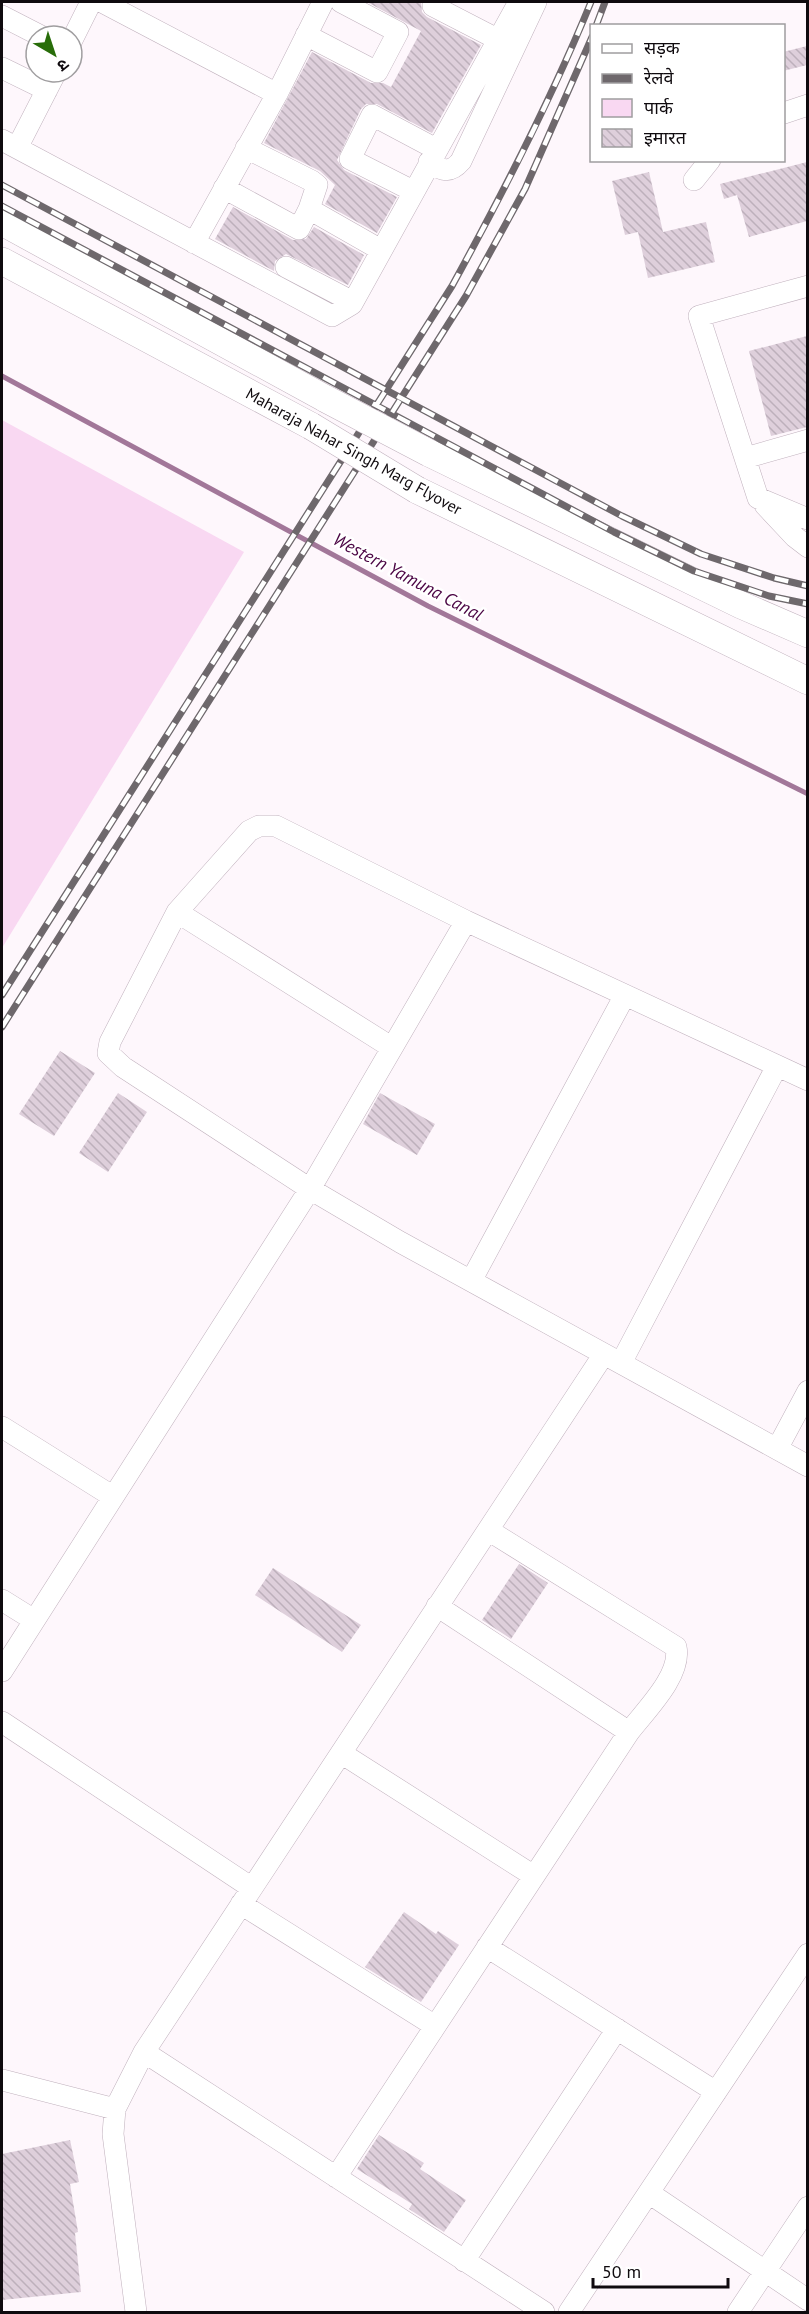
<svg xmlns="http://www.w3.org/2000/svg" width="809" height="2314" font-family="'PT Sans','Noto Sans Devanagari',sans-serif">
<defs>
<pattern id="building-back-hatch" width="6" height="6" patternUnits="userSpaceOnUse" patternTransform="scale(1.5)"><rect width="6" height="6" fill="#decfdb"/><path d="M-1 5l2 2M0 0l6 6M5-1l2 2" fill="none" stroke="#bdb0bb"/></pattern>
</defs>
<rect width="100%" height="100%" fill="#fef7fc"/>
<!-- park -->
<path fill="#f9d8f2" d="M2 420 244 552 2 948Z"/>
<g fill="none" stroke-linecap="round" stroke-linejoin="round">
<!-- stream -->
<path stroke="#a27799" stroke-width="5" d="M2 376 428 606 808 794"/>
</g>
<!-- building -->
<path fill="url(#building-back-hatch)" d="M367 2H421L422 12 427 17 481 45 432 133 377 104H366L361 109 337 160 344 170 397 197 377 233 325 204 335 185 320 171 264 143 312 52 371 83H383L391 87 421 31Z
M807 46V65L783 71V52Z
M807 162V221L749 237 737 195 724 199 720 184Z
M649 172 663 232 706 222 715 262 648 278 638 232 625 235 612 181Z
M233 207 293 240 306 239 314 227 364 255 348 285 286 254 275 261 274 271 215 239Z
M807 336V427L771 436 749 351Z
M60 1051 95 1073 54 1136 19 1114Z
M118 1093 147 1112 108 1172 79 1153Z
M380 1093 435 1124 417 1155 363 1124Z
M519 1564 548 1583 511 1639 482 1620Z
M273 1568 361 1625 342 1652 255 1595Z
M404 1912 436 1934 438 1931 459 1945 421 2002 365 1967Z
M379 2135 424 2163 420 2169 466 2200 444 2232 409 2209 412 2204 357 2169Z
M70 2140 79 2182 70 2184 78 2232 75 2233 81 2292 2 2300V2154Z"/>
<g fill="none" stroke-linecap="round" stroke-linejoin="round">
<defs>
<path id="minor" d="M102 2 277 94
M435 2 433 6 497 39
M2 16 41 36
M306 35 377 72 398 32 341 2
M72 40 91 2
M2 68 47 90
M784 113 808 105
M2 140 332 316 352 304 519 2
M17 148 56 72
M246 148 312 181 317 185 309 209 381 250
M429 162C442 171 450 174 461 161L536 2
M694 180 710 160
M224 188 299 229 309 209
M413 191 350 159 372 115 436 149
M194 243 277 94 323 2
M286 267 353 302
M808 286 699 316 758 498 808 519
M745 458 808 440
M765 505 795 537 808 547
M177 912 391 1047
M808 1080 466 921 276 826H259L249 831 177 912 110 1042 108 1053 123 1067 310 1189 400 1242 808 1466
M471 1281 625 995
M621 1363 777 1066
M2 1427 112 1496
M777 1449 808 1391
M2 1600 34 1620
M437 1606 629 1732
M2 1671 310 1189 466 921
M2 1722 252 1888
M341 1753 534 1876
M241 1904 435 2026
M487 1947 716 2092
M144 2052 544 2312
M2 2080 115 2109
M336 2177 629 1732C646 1710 682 1675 676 1647L488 1530
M649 2193 808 2300
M464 2261 617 2029
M136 2312 113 2134 115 2109 144 2052 604 1354
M569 2312 808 1954
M738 2312 808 2207"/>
<path id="major" d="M2 222 326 399
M2 261 311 426
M429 453 741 605 808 634
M417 490 808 681"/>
</defs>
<!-- minor casing -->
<use href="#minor" stroke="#c0b1bd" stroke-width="22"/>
<!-- major casing -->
<use href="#major" stroke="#c0b1bd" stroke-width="28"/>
<!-- minor -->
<use href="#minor" stroke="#fff" stroke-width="21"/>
<!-- major -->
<use href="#major" stroke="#fff" stroke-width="27"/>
<defs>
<path id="rail" d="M596 26 605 2
M2 185 622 516 701 554 774 578 808 586
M2 206 614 532 694 571 769 596 808 604
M2 995 452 286C503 193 551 100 591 2
M2 1027 466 296 525 189 592 37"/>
</defs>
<!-- rail casing -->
<use href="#rail" stroke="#6e686c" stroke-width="7"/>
<!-- rail -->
<use href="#rail" stroke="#fff" stroke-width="4.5" stroke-dasharray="14" stroke-linecap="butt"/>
<defs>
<path id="major-bridge" d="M326 399 429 453
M311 426 417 490"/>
</defs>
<!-- major-bridge casing -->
<use href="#major-bridge" stroke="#c0b1bd" stroke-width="28" stroke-linecap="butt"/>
<!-- major-bridge -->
<use href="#major-bridge" stroke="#fff" stroke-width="27"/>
</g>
<g text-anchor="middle" stroke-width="5" stroke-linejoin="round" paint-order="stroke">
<!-- street labels -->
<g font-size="16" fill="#0f0a0e" stroke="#fff">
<text transform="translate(354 451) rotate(29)" y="6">Maharaja Nahar Singh Marg Flyover</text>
</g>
<!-- water labels -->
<g font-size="18" font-style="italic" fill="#4a0443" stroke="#fff">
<text transform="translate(408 577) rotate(28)" y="6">Western Yamuna Canal</text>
</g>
</g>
<!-- border -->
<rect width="809" height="2314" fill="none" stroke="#0f0a0e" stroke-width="6"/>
<!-- legend -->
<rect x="590" y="24" width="195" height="138" fill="#ffffff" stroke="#9f9d9f" stroke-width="1.5"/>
<rect x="602" y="44" width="30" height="9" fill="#ffffff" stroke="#9f9d9f" stroke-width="1.5"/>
<text x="644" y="54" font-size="18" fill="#0f0a0e">सड़क</text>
<rect x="602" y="74" width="30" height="9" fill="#6e686c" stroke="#9f9d9f" stroke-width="1.5"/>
<text x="644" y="84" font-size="18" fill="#0f0a0e">रेलवे</text>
<rect x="602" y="99" width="30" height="18" fill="#f9d8f2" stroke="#9f9d9f" stroke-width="1.5"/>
<text x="644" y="114" font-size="18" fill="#0f0a0e">पार्क</text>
<rect x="602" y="129" width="30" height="18" fill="url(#building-back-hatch)" stroke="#9f9d9f" stroke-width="1.5"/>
<text x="644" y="144" font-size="18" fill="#0f0a0e">इमारत</text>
<!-- north arrow -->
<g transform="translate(54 54) rotate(141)"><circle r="28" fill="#ffffff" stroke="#9f9d9f" stroke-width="1.5"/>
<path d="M0-4.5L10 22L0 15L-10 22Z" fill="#286d09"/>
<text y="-9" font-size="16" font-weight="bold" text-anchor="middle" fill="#0f0a0e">उ</text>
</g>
<!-- scale -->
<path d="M593 2278v9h135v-9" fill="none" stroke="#0f0a0e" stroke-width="3"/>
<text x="602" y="2278" font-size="18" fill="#0f0a0e" stroke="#ffffff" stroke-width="4.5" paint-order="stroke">50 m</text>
</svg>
